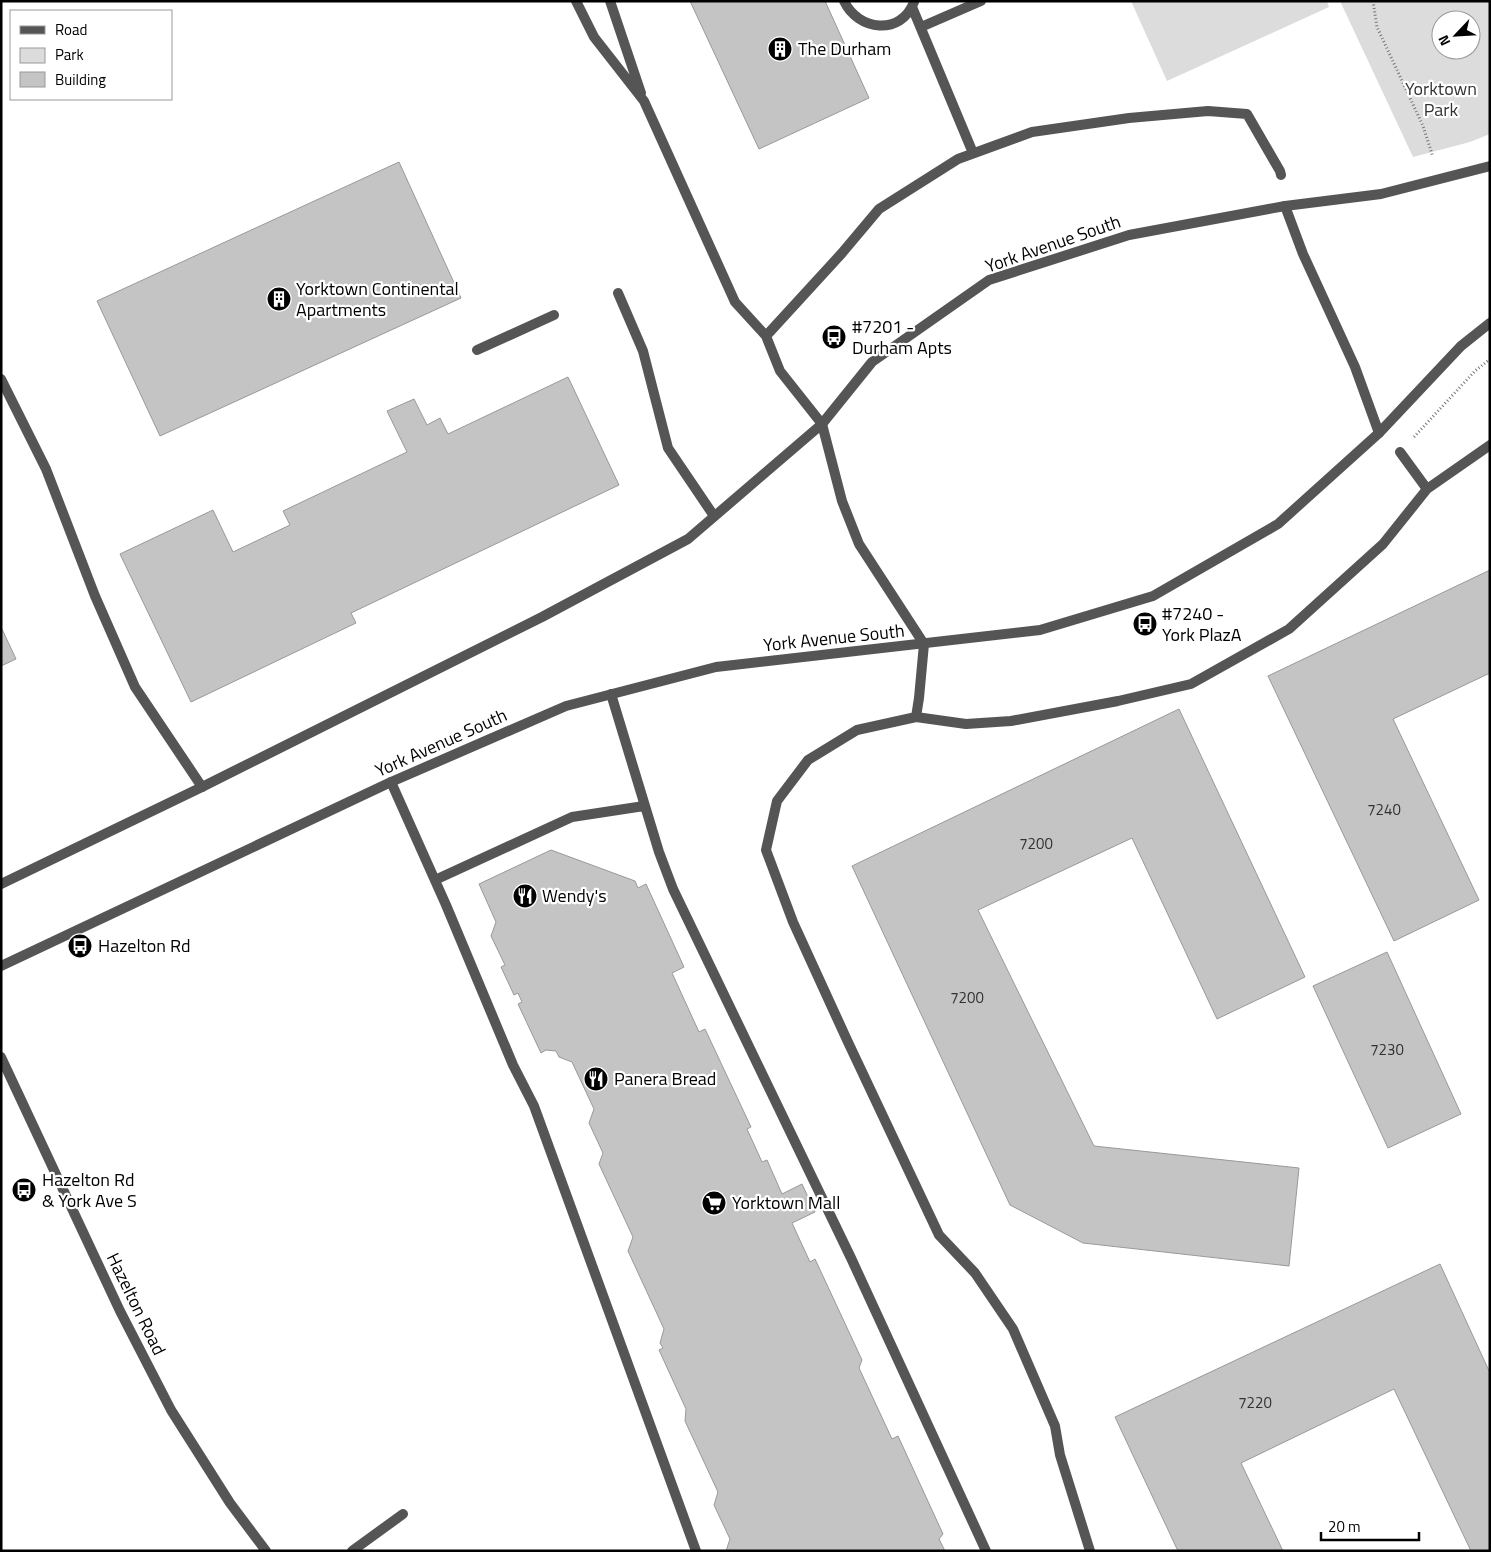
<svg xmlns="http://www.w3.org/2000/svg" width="1491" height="1552" font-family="'Titillium Web',sans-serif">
<rect width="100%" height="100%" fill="#fff"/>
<!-- green -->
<path fill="#dcdcdc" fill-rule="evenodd" d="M1131 1H1327L1329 7 1167 81Z
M1340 1H1490V134L1470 142 1413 157ZM1441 20H1471V50H1441Z"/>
<!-- building -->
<path fill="#c4c4c4" stroke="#999" d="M690 1H825L869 98 759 149Z
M399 162 461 298 160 436 97 301Z
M568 377 619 485 351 613 356 623 191 702 120 554 213 510 233 552 290 525 283 511 407 452 387 411 414 399 427 425 440 418 448 434Z
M1490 570V673L1393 719 1479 900 1394 941 1268 676Z
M1 627 16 659 1 666Z
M1179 709 1305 977 1217 1019 1132 838 978 910 1094 1146 1299 1168 1289 1266 1083 1243 1010 1205 852 866Z
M551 850 635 881 638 888 646 884 684 967 672 973 699 1032 705 1029 751 1127 747 1129 762 1162 767 1160 782 1194 802 1184 815 1212 792 1223 810 1262 815 1259 862 1360 859 1368 892 1439 898 1436 943 1534 939 1539 945 1551H726L730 1539 714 1505 718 1492 685 1421 686 1409 659 1350 663 1348 660 1343 664 1329 628 1251 633 1237 599 1164 603 1153 589 1123 594 1109 572 1062 559 1057 556 1051 546 1050 541 1053 518 1004 522 1002 518 993 514 995 501 967 505 965 491 936 496 922 479 884Z
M1387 952 1461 1114 1388 1148 1313 986Z
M1440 1264 1490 1373V1551H1471L1394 1389 1241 1463 1283 1551H1178L1115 1417Z"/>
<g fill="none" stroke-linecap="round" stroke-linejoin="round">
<!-- path -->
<path stroke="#777" stroke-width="3" stroke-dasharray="1 2.5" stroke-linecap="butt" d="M1373 1 1377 27 1423 126 1433 157
M1414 437 1475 371 1490 359"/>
<!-- service -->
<path stroke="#555" stroke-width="10" d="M576 1 594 37 644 101 735 302 766 336
M610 1 641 93
M844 1C858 31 901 36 914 2
M912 7 973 153
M921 27 981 1
M618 293 643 351 668 448 714 516
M477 350 554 315
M1 379 46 469 95 596 135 687 202 787
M822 424 780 371 766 336 842 253 879 209 958 159 1032 132 1129 118 1208 111 1247 114 1280 171 1281 175
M1400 452 1427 489 1490 445
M924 644 919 698 916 717 857 730 808 760 777 801 766 850 793 922 847 1040 939 1235 975 1273 1013 1329 1055 1426 1060 1455 1090 1551
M611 694 659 852 673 889 851 1258 986 1551
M916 717 966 724 1011 721 1118 701 1191 684 1289 629 1383 544 1427 489
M391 782 446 905 513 1065 534 1106 696 1551
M435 880 572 817 644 806
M352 1551 403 1514"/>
<!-- minor -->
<path stroke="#555" stroke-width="10" d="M1285 206 1303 254 1355 367 1379 433
M822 424 842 501 859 544 924 644"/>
<!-- tertiary -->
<path stroke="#555" stroke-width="10" d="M1 884 202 787 542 617 688 539 822 424 872 362 989 280 1129 235 1285 206 1381 194 1490 166
M1 966 391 782 566 706 716 667 1040 630 1153 596 1278 524 1379 433 1461 346 1490 323
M1 1057 120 1311 171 1410 230 1503 266 1551"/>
</g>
<!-- icons -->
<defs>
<symbol id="building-disc" viewBox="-11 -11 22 22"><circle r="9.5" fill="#000" stroke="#fff"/><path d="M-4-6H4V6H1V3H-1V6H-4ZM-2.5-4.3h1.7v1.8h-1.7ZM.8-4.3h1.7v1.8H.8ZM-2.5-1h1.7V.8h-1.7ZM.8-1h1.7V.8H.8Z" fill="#fff"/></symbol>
<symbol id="bus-disc" viewBox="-11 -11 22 22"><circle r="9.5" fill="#000" stroke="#fff"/><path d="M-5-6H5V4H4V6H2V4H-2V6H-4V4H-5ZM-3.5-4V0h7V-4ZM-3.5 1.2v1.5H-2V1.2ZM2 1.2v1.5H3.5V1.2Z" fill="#fff"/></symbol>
<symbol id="restaurant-disc" viewBox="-11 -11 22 22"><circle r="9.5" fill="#000" stroke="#fff"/><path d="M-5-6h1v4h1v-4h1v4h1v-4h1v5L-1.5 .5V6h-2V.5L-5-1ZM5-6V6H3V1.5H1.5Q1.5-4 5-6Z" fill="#fff"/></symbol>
<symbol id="supermarket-disc" viewBox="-11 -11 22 22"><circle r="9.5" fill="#000" stroke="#fff"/><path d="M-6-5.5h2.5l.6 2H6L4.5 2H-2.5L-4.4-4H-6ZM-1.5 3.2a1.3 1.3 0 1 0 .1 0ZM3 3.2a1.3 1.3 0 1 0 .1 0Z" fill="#fff"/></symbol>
</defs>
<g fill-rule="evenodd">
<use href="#building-disc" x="766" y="35" width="28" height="28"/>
<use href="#building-disc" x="265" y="285" width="28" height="28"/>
<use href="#bus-disc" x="820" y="323" width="28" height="28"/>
<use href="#bus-disc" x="1131" y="610" width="28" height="28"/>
<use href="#restaurant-disc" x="511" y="882" width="28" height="28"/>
<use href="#bus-disc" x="66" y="932" width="28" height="28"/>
<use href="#restaurant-disc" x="582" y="1065" width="28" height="28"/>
<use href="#bus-disc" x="10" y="1176" width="28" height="28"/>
<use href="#supermarket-disc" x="700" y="1189" width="28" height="28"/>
</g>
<g text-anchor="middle" stroke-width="4.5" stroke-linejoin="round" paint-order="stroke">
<!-- number labels -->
<g font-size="15" fill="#313131">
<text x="1384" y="815">7240</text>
<text x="1036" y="849">7200</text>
<text x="967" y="1003">7200</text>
<text x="1387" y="1055">7230</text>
<text x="1255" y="1408">7220</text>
</g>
<!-- poi labels -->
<g font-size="18" fill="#000" stroke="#fff" text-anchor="start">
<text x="798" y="55">The Durham</text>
<text x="296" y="295">Yorktown Continental<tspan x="296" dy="21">Apartments</tspan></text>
<text x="852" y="333">#7201 -<tspan x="852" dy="21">Durham Apts</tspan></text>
<text x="1162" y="620">#7240 -<tspan x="1162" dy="21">York PlazA</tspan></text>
<text x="542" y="902">Wendy's</text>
<text x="98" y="952">Hazelton Rd</text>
<text x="614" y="1085">Panera Bread</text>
<text x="42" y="1186">Hazelton Rd<tspan x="42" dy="21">&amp; York Ave S</tspan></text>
<text x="732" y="1209">Yorktown Mall</text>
</g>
<!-- park labels -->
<g font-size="18" fill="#333" stroke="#fff">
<text x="1441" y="95">Yorktown<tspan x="1441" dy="21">Park</tspan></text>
</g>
<!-- street labels -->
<g font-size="18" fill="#000" stroke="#fff">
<text transform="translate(1053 244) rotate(-19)" y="6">York Avenue South</text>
<text transform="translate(834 638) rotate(-6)" y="6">York Avenue South</text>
<text transform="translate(441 743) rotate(-24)" y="6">York Avenue South</text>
<text transform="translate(136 1304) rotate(64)" y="6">Hazelton Road</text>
</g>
</g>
<!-- border -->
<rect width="1491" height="1552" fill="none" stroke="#000000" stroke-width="5"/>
<!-- legend -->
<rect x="10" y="10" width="162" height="90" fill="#ffffff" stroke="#999999"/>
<rect x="20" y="26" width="25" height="8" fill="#555555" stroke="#999999"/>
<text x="55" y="35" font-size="15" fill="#000000">Road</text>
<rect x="20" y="48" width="25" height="15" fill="#dcdcdc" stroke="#999999"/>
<text x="55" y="60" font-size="15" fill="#000000">Park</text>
<rect x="20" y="72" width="25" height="15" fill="#c4c4c4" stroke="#999999"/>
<text x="55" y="85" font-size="15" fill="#000000">Building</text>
<!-- north arrow -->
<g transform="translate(1456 35) rotate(245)"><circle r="24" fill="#ffffff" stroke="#999999"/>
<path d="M0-4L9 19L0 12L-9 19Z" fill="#000000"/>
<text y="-8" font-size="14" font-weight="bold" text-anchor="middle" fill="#000000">N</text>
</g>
<!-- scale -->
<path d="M1321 1532v8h98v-8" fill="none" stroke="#000000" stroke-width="2.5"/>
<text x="1328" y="1532" font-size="15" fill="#000000" stroke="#ffffff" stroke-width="4" paint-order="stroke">20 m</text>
</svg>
